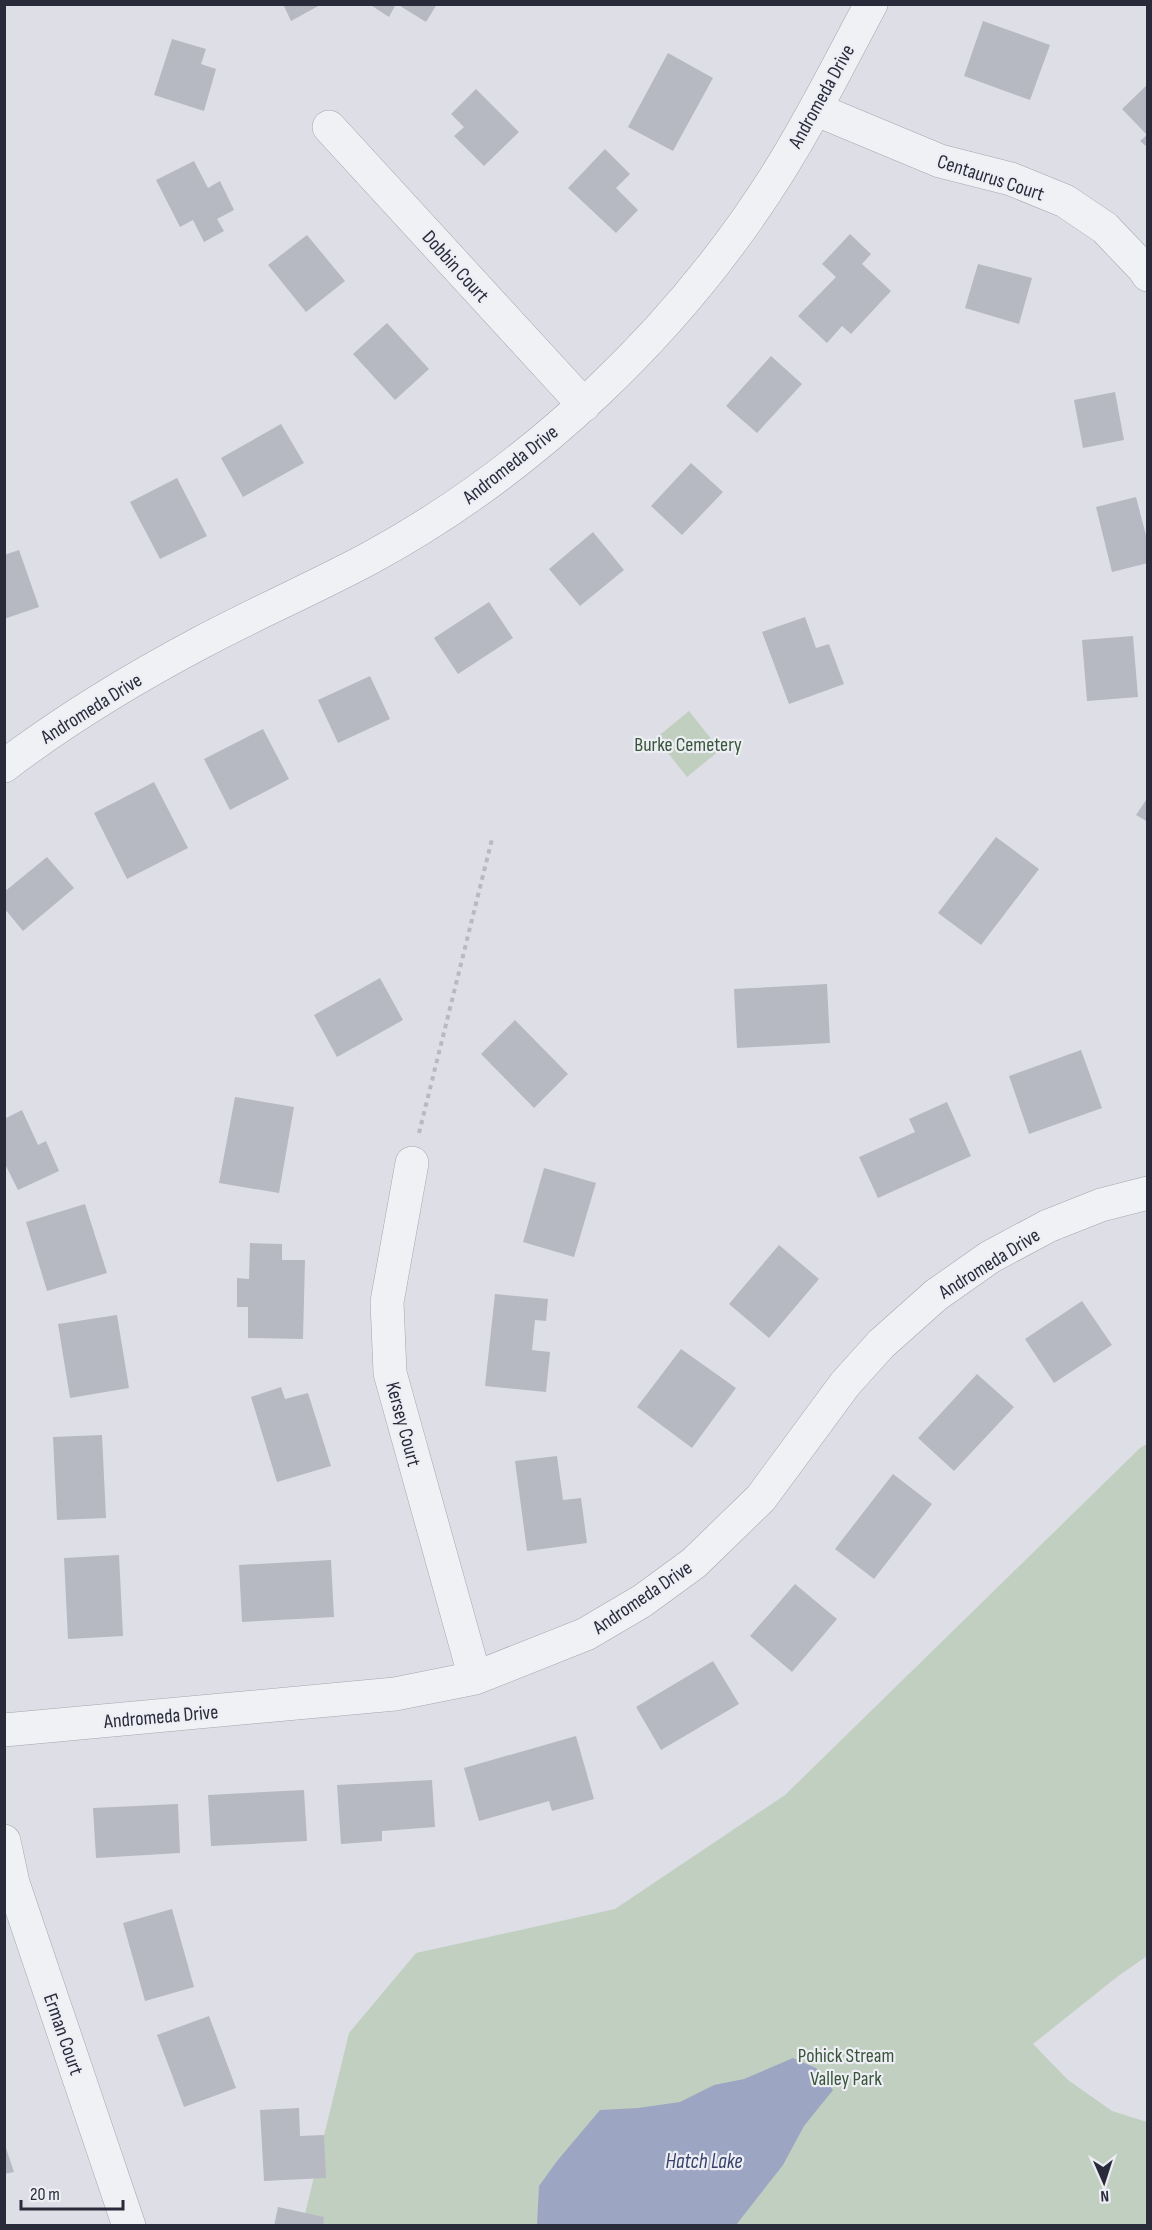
<svg xmlns="http://www.w3.org/2000/svg" width="1152" height="2230" font-family="'Sofia Sans Condensed',sans-serif">
<rect width="100%" height="100%" fill="#dedfe6"/>
<!-- green -->
<path fill="#c0cfc0" d="M689 711 720 750 687 777 656 738Z
M1147 1444V1956L1117 1977 1033 2044 1068 2080 1112 2111 1147 2122V2225L302 2226 349 2033 416 1953 615 1909 785 1795 1140 1448Z"/>
<!-- water -->
<path fill="#9ca6c3" d="M793 2058 816 2068 833 2090 804 2126 783 2165 736 2225H537L539 2186 557 2161 600 2110 638 2108 680 2102 714 2085 744 2079Z"/>
<!-- building -->
<path fill="#b6b8c2" d="M283 4H322L291 21Z
M369 4H396L389 17Z
M397 4H437L426 22Z
M983 21 1050 45 1030 100 964 76Z
M172 39 206 49 201 64 216 69 204 111 154 95Z
M668 53 713 78 673 151 628 127Z
M1148 84V148L1140 141 1147 135 1122 109Z
M476 89 519 132 484 166 454 136 464 127 451 114Z
M605 149 630 174 616 188 638 210 616 233 568 188Z
M194 161 208 188 220 181 234 210 217 219 224 231 204 242 193 220 180 227 156 180Z
M850 234 871 254 862 264 891 291 851 334 842 326 827 343 798 316 836 277 822 264Z
M307 235 345 281 306 312 268 265Z
M978 264 1032 278 1019 324 965 308Z
M387 323 429 369 395 400 353 354Z
M771 356 802 384 757 433 726 406Z
M1115 392 1124 440 1083 448 1074 400Z
M281 424 304 463 243 497 221 458Z
M691 463 723 492 682 535 651 506Z
M177 478 207 536 160 559 130 502Z
M1136 497 1148 543V563L1112 572 1096 507Z
M593 532 624 570 580 606 549 569Z
M19 550 39 607 4 619V555Z
M489 602 513 638 458 674 434 638Z
M805 617 816 648 829 644 844 684 789 704 762 632Z
M1133 636 1138 697 1087 701 1082 640Z
M370 676 390 719 338 743 318 700Z
M263 729 289 779 230 810 204 759Z
M154 782 188 848 127 879 94 813Z
M1148 797V822L1136 815Z
M996 837 1039 869 981 945 938 913Z
M47 857 74 888 23 931 4 908V892Z
M380 978 403 1020 337 1057 314 1015Z
M827 984 830 1043 737 1048 734 989Z
M515 1020 568 1074 534 1108 481 1054Z
M1081 1050 1102 1108 1029 1134 1009 1076Z
M235 1097 294 1107 279 1193 219 1183Z
M947 1102 971 1156 878 1198 859 1157 915 1132 909 1119Z
M22 1110 38 1145 46 1141 59 1171 18 1190 4 1162V1119Z
M544 1168 596 1183 574 1257 523 1242Z
M85 1204 107 1273 47 1291 26 1222Z
M250 1243 282 1244V1260H305L303 1339 248 1338V1307H237V1278L249 1279Z
M779 1245 819 1279 769 1338 729 1304Z
M495 1294 548 1299 546 1321 535 1320 532 1350 550 1352 546 1392 485 1386Z
M1082 1301 1112 1345 1054 1383 1025 1339Z
M117 1315 129 1388 70 1398 58 1324Z
M681 1349 736 1388 692 1448 637 1407Z
M977 1374 1014 1407 954 1471 918 1438Z
M281 1387 285 1399 308 1393 331 1466 277 1482 251 1397Z
M102 1435 106 1518 57 1520 53 1437Z
M557 1456 563 1500 581 1498 587 1543 527 1551 515 1461Z
M893 1474 932 1504 874 1579 835 1549Z
M119 1555 123 1636 68 1639 64 1558Z
M331 1560 334 1617 242 1622 239 1565Z
M795 1584 837 1619 792 1672 750 1636Z
M713 1661 739 1704 661 1750 636 1707Z
M576 1736 594 1799 552 1811 549 1801 479 1821 464 1768Z
M432 1780 435 1827 382 1831V1841L341 1844 337 1785Z
M304 1790 307 1841 211 1846 208 1795Z
M178 1804 180 1853 96 1858 93 1808Z
M172 1909 194 1987 145 2001 123 1923Z
M209 2016 236 2088 184 2107 157 2035Z
M299 2108 300 2136 324 2135 326 2178 264 2181 260 2110Z
M4 2142 14 2172 4 2174Z
M278 2207 324 2217 323 2226H274Z"/>
<g fill="none" stroke-linecap="round" stroke-linejoin="round">
<defs>
<path id="minor" d="M815 109 940 161 1011 179 1065 201 1105 228 1144 269 1148 275
M329 127 584 405
M4 766C66 719 132 679 200 643 256 613 314 588 370 558 532 470 678 331 776 176 811 121 840 62 871 4
M412 1163 387 1302 390 1373 475 1678
M4 1730 395 1694 475 1678 586 1634 642 1601 694 1563 761 1498 845 1384 881 1344 936 1295 990 1257 1048 1226 1101 1205 1148 1193
M4 1841 13 1883 129 2226"/>
</defs>
<!-- minor casing -->
<use href="#minor" stroke="#a4a5af" stroke-width="34"/>
<!-- path -->
<path stroke="#b8bac1" stroke-width="4" stroke-dasharray="4.5 4.5" stroke-linecap="butt" d="M419 1133 492 839"/>
<!-- minor -->
<use href="#minor" stroke="#f0f1f5" stroke-width="33"/>
</g>
<g text-anchor="middle" stroke-width="4.5" stroke-linejoin="round" paint-order="stroke">
<!-- street labels -->
<g font-size="20" fill="#292b3b" stroke="#edeef4">
<text transform="translate(821 96) rotate(-61)" y="7">Andromeda Drive</text>
<text transform="translate(991 177) rotate(18)" y="7">Centaurus Court</text>
<text transform="translate(456 266) rotate(48)" y="7">Dobbin Court</text>
<text transform="translate(510 464) rotate(-38)" y="7">Andromeda Drive</text>
<text transform="translate(91 708) rotate(-32)" y="7">Andromeda Drive</text>
<text transform="translate(989 1263) rotate(-32)" y="7">Andromeda Drive</text>
<text transform="translate(404 1424) rotate(75)" y="7">Kersey Court</text>
<text transform="translate(642 1597) rotate(-34)" y="7">Andromeda Drive</text>
<text transform="translate(161 1716) rotate(-5)" y="7">Andromeda Drive</text>
<text transform="translate(64 2034) rotate(71)" y="7">Erman Court</text>
</g>
<!-- park labels -->
<g font-size="20" fill="#385539" stroke="#edeef4">
<text x="688" y="751">Burke Cemetery</text>
<text x="846" y="2062">Pohick Stream<tspan x="846" dy="23">Valley Park</tspan></text>
</g>
<!-- water labels -->
<g font-size="21" font-style="italic" fill="#37436b" stroke="#edeef4">
<text x="704" y="2168">Hatch Lake</text>
</g>
</g>
<!-- border -->
<rect width="1152" height="2230" fill="none" stroke="#292b3b" stroke-width="12"/>
<!-- north arrow -->
<g transform="translate(1104 2182) rotate(177)" stroke="#edeef4" stroke-width="4.5" paint-order="stroke">
<path d="M0-4.5L10 22L0 15L-10 22Z" fill="#292b3b"/>
<text y="-9" font-size="16" font-weight="bold" text-anchor="middle" fill="#292b3b">N</text>
</g>
<!-- scale -->
<path d="M21 2200v9h102v-9" fill="none" stroke="#292b3b" stroke-width="3"/>
<text x="30" y="2200" font-size="18" fill="#292b3b" stroke="#edeef4" stroke-width="4.5" paint-order="stroke">20 m</text>
</svg>
